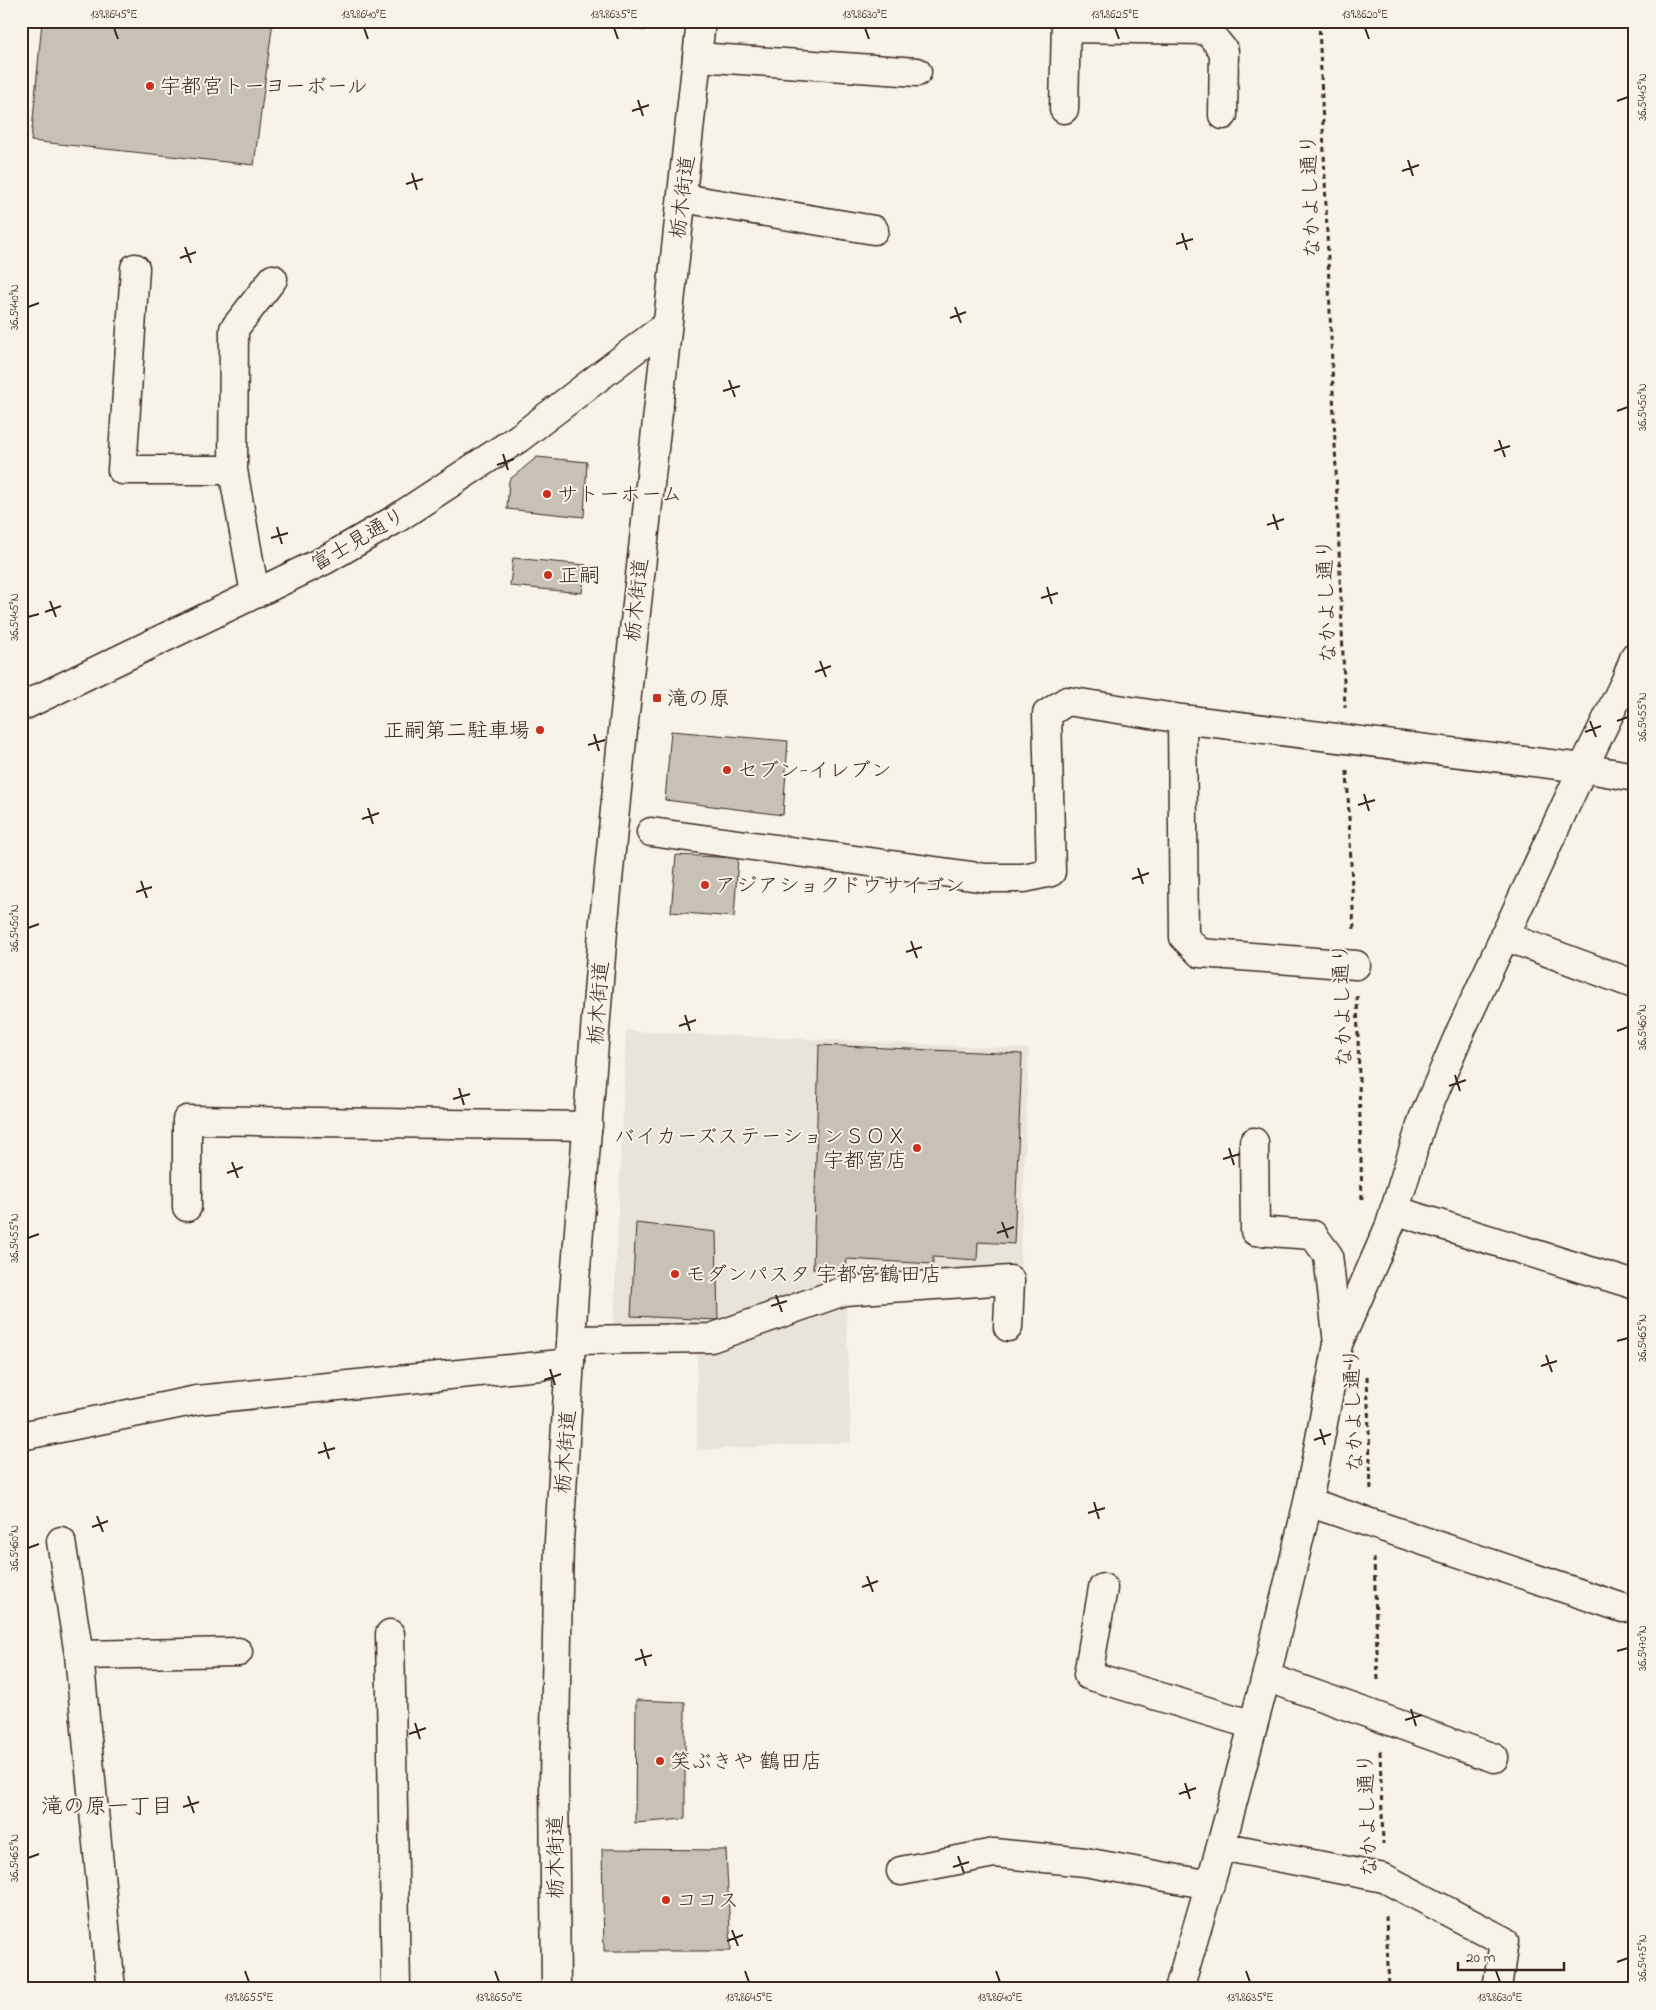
<svg xmlns="http://www.w3.org/2000/svg" width="1656" height="2010" font-family="'Indie Flower','Klee One',sans-serif">
<rect width="100%" height="100%" fill="#f7f3e8"/>
<filter id="ink" filterUnits="userSpaceOnUse"><feTurbulence type="fractalNoise" baseFrequency=".02" numOctaves="2"/><feDisplacementMap in="SourceGraphic" scale="10" xChannelSelector="R" yChannelSelector="G"/><feConvolveMatrix kernelMatrix="1 2 1 2 8 2 1 2 1" color-interpolation-filters="sRGB"/></filter>
<g filter="url(#ink)">
<!-- built -->
<path fill="#e9e4d9" d="M626 1031 1029 1049 1019 1288 846 1305 851 1442 697 1450V1352L609 1356 614 1314Z"/>
<!-- green -->
<path fill="#dbd6cb" stroke="#8b8074" d="M597 21H646L645 31Z"/>
<!-- building -->
<path fill="#c8c1b6" stroke="#3b2a1e" d="M21 21H28L22 99H21Z
M42 21H273L254 165 31 141Z
M537 457 587 462 584 517 507 509 509 480Z
M513 558 586 565 582 593 510 586Z
M671 731 788 741 783 815 665 800Z
M676 855 738 858 734 917 671 912Z
M819 1045 1022 1054 1014 1244 978 1242 977 1260 933 1257V1264L847 1259 846 1270 813 1269Z
M636 1223 716 1232 718 1320 631 1316Z
M636 1700 685 1702V1819L635 1823Z
M602 1849 726 1850 731 1951H604Z"/>
<g fill="none" stroke-linecap="round" stroke-linejoin="round">
<defs>
<path id="minor" d="M1066 28 1207 30 1224 51 1223 115
M697 57 917 72
M1064 109 1066 21
M682 198 874 230
M135 268 122 470H233L255 594
M233 470 234 329 273 279
M21 707 325 560 396 519 519 438 667 325
M1182 719 1184 937 1200 953 1356 965
M651 832 986 878H1024L1051 872 1047 714 1067 701 1182 719 1583 768 1635 777
M1504 936 1631 983
M1254 1142 1255 1231 1313 1235 1328 1255 1338 1344
M187 1207V1120L588 1126
M1394 1210 1635 1285
M572 1340 711 1338 844 1291 1010 1280 1008 1327
M21 1436 197 1400 570 1363
M1308 1502 1623 1608
M61 1541 79 1655
M1103 1588 1088 1675 1253 1725
M390 1634 396 1989
M1266 1677 1494 1758
M1221 1846 1384 1878 1504 1941 1497 1989
M901 1871 994 1853 1085 1862 1210 1885
M111 1989 79 1655 238 1652
M1179 1989 1221 1846 1266 1677 1308 1502 1338 1344 1390 1225 1423 1119 1461 1030 1583 768 1626 680 1635 656"/>
<path id="major" d="M556 1989 554 1780 559 1541 574 1293 603 931 621 749 701 21"/>
</defs>
<!-- minor casing -->
<use href="#minor" stroke="#3b2a1e" stroke-width="31"/>
<!-- major casing -->
<use href="#major" stroke="#3b2a1e" stroke-width="31"/>
<!-- path -->
<path stroke="#3b2a1e" stroke-width="3" stroke-dasharray="5 4" stroke-linecap="butt" d="M1319 21 1345 708
M1347 771 1354 932
M1357 996 1362 1202
M1367 1376 1371 1490
M1374 1558 1378 1682
M1380 1751 1383 1844
M1386 1916 1389 1989"/>
<!-- minor -->
<use href="#minor" stroke="#f7f3e8" stroke-width="28"/>
<!-- major -->
<use href="#major" stroke="#f7f3e8" stroke-width="28"/>
</g>
</g>
<!-- ticks -->
<path fill="none" stroke="#3b2a1e" stroke-width="2" d="M114 28 118 39M364 28 368 39M614 28 618 39M865 28 869 39M1115 28 1119 39M1365 28 1369 39M638 100 643 116M1617 101 1628 97M632 111 649 105M1408 160 1413 176M1402 171 1419 165M412 173 417 190M406 184 423 179M1182 233 1187 250M1176 244 1193 239M185 247 191 263M180 258 196 252M28 307 39 303M955 307 961 323M950 318 966 312M729 380 735 397M723 391 740 386M1617 411 1628 407M1499 440 1505 457M1494 451 1510 446M503 454 508 470M497 465 514 459M1273 514 1278 530M1267 525 1284 519M277 527 282 544M271 538 288 533M1047 587 1052 604M1041 598 1058 593M50 601 56 617M45 612 61 606M28 617 39 614M820 661 826 677M815 672 831 666M1590 721 1596 737M1617 721 1628 717M1585 732 1601 726M594 734 599 751M588 745 605 740M1364 794 1369 811M1358 805 1375 800M368 808 373 824M362 819 379 813M1138 868 1143 884M1132 879 1149 873M141 881 147 898M136 892 152 887M28 928 39 924M911 941 917 958M906 952 922 947M685 1015 690 1031M679 1026 696 1020M1617 1031 1628 1027M1455 1075 1460 1091M1449 1086 1466 1080M459 1088 464 1105M453 1099 470 1094M1229 1148 1234 1165M1223 1159 1240 1154M232 1162 238 1178M227 1173 243 1167M1002 1222 1008 1238M997 1233 1014 1227M28 1238 39 1234M776 1295 782 1312M771 1306 787 1301M1617 1341 1628 1338M1546 1355 1552 1372M1541 1366 1557 1361M550 1369 555 1385M544 1380 561 1374M1320 1429 1325 1445M1314 1440 1331 1434M324 1442 329 1459M318 1453 335 1448M1094 1502 1099 1519M1088 1513 1105 1508M97 1516 103 1532M92 1527 108 1521M28 1548 39 1544M867 1576 873 1592M862 1587 878 1581M641 1649 646 1666M1617 1651 1628 1648M635 1660 652 1655M1411 1709 1416 1726M1405 1720 1422 1715M415 1723 420 1739M409 1734 426 1728M1185 1783 1190 1799M1179 1794 1196 1788M188 1796 194 1813M183 1807 199 1802M958 1856 964 1873M28 1858 39 1854M953 1867 969 1862M732 1930 738 1946M727 1941 743 1935M1617 1962 1628 1958M245 1971 249 1982M495 1971 499 1982M745 1971 749 1982M996 1971 1000 1982M1246 1971 1250 1982M1496 1971 1500 1982"/>
<!-- markers -->
<g fill="#c8321e" stroke="#f7f3e8" stroke-width="2">
<circle cx="150" cy="86" r="5"/>
<circle cx="547" cy="494" r="5"/>
<circle cx="548" cy="575" r="5"/>
<rect x="652" y="693" width="10" height="10" rx="2.5"/>
<circle cx="540" cy="730" r="5"/>
<circle cx="727" cy="770" r="5"/>
<circle cx="705" cy="885" r="5"/>
<circle cx="917" cy="1148" r="5"/>
<circle cx="675" cy="1274" r="5"/>
<circle cx="660" cy="1761" r="5"/>
<circle cx="666" cy="1900" r="5"/>
</g>
<g text-anchor="middle" stroke-width="4" stroke-linejoin="round" paint-order="stroke">
<!-- poi labels -->
<g font-size="21" fill="#3b2a1e" stroke="#f7f3e8" text-anchor="start">
<text x="160" y="93">宇都宮トーヨーボール</text>
<text x="557" y="501">サトーホーム</text>
<text x="558" y="582">正嗣</text>
<text x="667" y="705">滝の原</text>
<text x="530" y="737" text-anchor="end">正嗣第二駐車場</text>
<text x="737" y="777">セブン-イレブン</text>
<text x="715" y="892">アジアショクドウサイゴン</text>
<text x="907" y="1143" text-anchor="end">バイカーズステーションＳＯＸ<tspan x="907" dy="24">宇都宮店</tspan></text>
<text x="685" y="1281">モダンパスタ 宇都宮鶴田店</text>
<text x="670" y="1768">笑ぶきや 鶴田店</text>
<text x="676" y="1907">ココス</text>
</g>
<!-- street labels -->
<g font-size="21" fill="#3b2a1e" stroke="#f7f3e8">
<text transform="translate(1310 196) rotate(-92)" y="7">なかよし通り</text>
<text transform="translate(682 197) rotate(-83)" y="7">栃木街道</text>
<text transform="translate(358 539) rotate(-30)" y="7">富士見通り</text>
<text transform="translate(636 600) rotate(-84)" y="7">栃木街道</text>
<text transform="translate(1326 601) rotate(-92)" y="7">なかよし通り</text>
<text transform="translate(598 1003) rotate(-86)" y="7">栃木街道</text>
<text transform="translate(1342 1005) rotate(-92)" y="7">なかよし通り</text>
<text transform="translate(1353 1410) rotate(-92)" y="7">なかよし通り</text>
<text transform="translate(565 1452) rotate(-86)" y="7">栃木街道</text>
<text transform="translate(1367 1815) rotate(-92)" y="7">なかよし通り</text>
<text transform="translate(555 1857) rotate(-90)" y="7">栃木街道</text>
</g>
<!-- neighbourhood labels -->
<g font-size="22" fill="#3b2a1e" stroke="#f7f3e8">
<text x="107" y="1813">滝の原一丁目</text>
</g>
</g>
<!-- margin -->
<rect width="1656" height="2010" fill="none" stroke="#f7f3e8" stroke-width="55"/>
<!-- scale -->
<path d="M1458 1962v8h106v-8" fill="none" stroke="#3b2a1e" stroke-width="2.5"/>
<text x="1466" y="1962" font-size="15" fill="#3b2a1e" stroke="#f7f3e8" stroke-width="4" paint-order="stroke">20 m</text>
<rect x="28" y="28" width="1600" height="1954" fill="none" stroke="#3b2a1e" stroke-width="2"/>
<g font-size="12" text-anchor="middle" fill="#3b2a1e">
<text x="114" y="18">139.8645°E</text>
<text x="364" y="18">139.8640°E</text>
<text x="614" y="18">139.8635°E</text>
<text x="865" y="18">139.8630°E</text>
<text x="1115" y="18">139.8625°E</text>
<text x="1365" y="18">139.8620°E</text>
<text transform="translate(1642 97) rotate(-90)" y="4">36.5445°N</text>
<text transform="translate(14 307) rotate(-90)" y="4">36.5440°N</text>
<text transform="translate(1642 407) rotate(-90)" y="4">36.5450°N</text>
<text transform="translate(14 617) rotate(-90)" y="4">36.5445°N</text>
<text transform="translate(1642 717) rotate(-90)" y="4">36.5455°N</text>
<text transform="translate(14 928) rotate(-90)" y="4">36.5450°N</text>
<text transform="translate(1642 1027) rotate(-90)" y="4">36.5460°N</text>
<text transform="translate(14 1238) rotate(-90)" y="4">36.5455°N</text>
<text transform="translate(1642 1338) rotate(-90)" y="4">36.5465°N</text>
<text transform="translate(14 1548) rotate(-90)" y="4">36.5460°N</text>
<text transform="translate(1642 1648) rotate(-90)" y="4">36.5470°N</text>
<text transform="translate(14 1858) rotate(-90)" y="4">36.5465°N</text>
<text transform="translate(1642 1958) rotate(-90)" y="4">36.5475°N</text>
<text x="249" y="2001">139.8655°E</text>
<text x="499" y="2001">139.8650°E</text>
<text x="749" y="2001">139.8645°E</text>
<text x="1000" y="2001">139.8640°E</text>
<text x="1250" y="2001">139.8635°E</text>
<text x="1500" y="2001">139.8630°E</text>
</g>
</svg>
